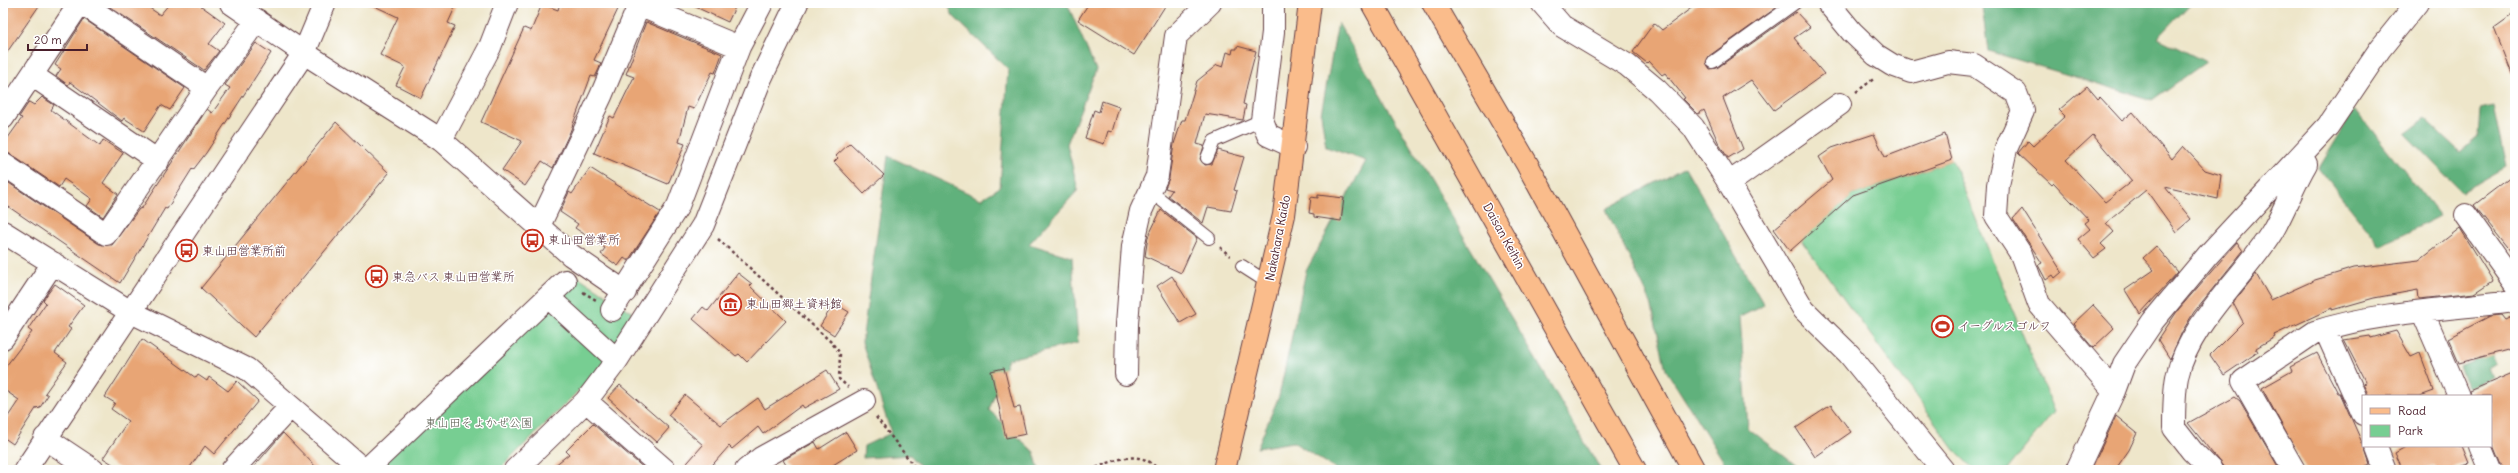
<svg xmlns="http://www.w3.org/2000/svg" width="2518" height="473" font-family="Delius,'Klee One',sans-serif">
<rect width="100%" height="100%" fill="#fff"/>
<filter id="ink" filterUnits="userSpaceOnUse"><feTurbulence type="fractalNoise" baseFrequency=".025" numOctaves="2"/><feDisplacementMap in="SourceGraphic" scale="8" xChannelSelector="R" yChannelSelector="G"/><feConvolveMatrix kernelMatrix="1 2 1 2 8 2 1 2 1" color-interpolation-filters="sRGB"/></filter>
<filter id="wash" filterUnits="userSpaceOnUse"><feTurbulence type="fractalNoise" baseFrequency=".012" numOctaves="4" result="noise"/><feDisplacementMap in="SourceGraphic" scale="16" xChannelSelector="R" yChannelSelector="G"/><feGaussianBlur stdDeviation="0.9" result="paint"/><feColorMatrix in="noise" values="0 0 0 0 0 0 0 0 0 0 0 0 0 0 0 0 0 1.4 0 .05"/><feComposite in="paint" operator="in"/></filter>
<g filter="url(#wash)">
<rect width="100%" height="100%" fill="#eee6ca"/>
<!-- green -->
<path fill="#77ce92" stroke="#60765e" d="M1952 160 2054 412 2007 470H1975L1958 454 1801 240 1853 195Z
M568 270 632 312 604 365 499 470H387L377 460 382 454Z"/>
<!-- forest -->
<path fill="#61b17c" stroke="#566854" d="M947 3H1067L1096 70 1067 144 1078 190 1029 244 1072 257 1078 343 1008 359 989 410 1034 452 1039 470H924L910 455 863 458 864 446 891 433 862 342 888 156 981 199 1000 187 1008 69 953 16Z
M1979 3H2191L2158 38 2206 62 2152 100 1988 51 1982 7Z
M1338 23 1601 470H1338L1293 442 1257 448 1279 396 1306 271 1366 161 1326 147 1321 114Z
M2493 106 2506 167 2462 192 2405 134 2425 119 2460 152 2478 137 2480 109Z
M2355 109 2440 216 2380 246 2319 168Z
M1685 167 1764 305 1740 317 1748 428 1802 470H1729L1666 370 1651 303 1606 209Z
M2488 344 2496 363 2488 368 2493 377 2468 387 2459 367 2474 361 2470 352Z"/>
<g id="blocks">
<!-- building -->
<path fill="#e8a575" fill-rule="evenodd" d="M3 3H41L3 58Z
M104 3H142L160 15 170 3H197L225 23 209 44 219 51 204 70Z
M368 3H457L448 23 455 26 421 98 396 85 405 67 380 55 398 17Z
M560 3H609L619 7 594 60 601 63 599 69 595 77 591 76 570 132 553 168 542 161 525 186 502 170 522 141 481 122 524 28 531 31 542 4 558 10Z
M687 3H737L728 22Z
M1089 3H1167L1134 55 1078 20Z
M1698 3H1772L1776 8 1709 56 1706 62 1710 69 1717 68 1796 12 1810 27 1794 38 1824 74 1774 110 1751 80 1723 98 1743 149 1728 158 1719 144 1704 110 1698 114 1683 99 1685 98 1665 73 1662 75 1649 61 1647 63 1633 52 1654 23 1662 30Z
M2515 13V79H2514L2494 28Z
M84 19 185 88 170 110 161 105 144 131 124 118 122 121 70 82 68 85 56 76 61 69 55 65Z
M646 22 722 54 715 73 712 72 694 109 688 107 679 142 685 144 668 184 594 153 610 116 614 118 634 77 626 74Z
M256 43 271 53 206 153 193 170 192 169 167 209 165 208 120 283 3 203V179L99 244 112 245 139 209 142 208 207 109 212 113 230 88 225 85Z
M1237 46 1256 51 1247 85 1243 104 1246 105 1243 120 1205 114 1197 144 1204 146 1200 159 1205 165 1212 164 1218 150 1244 157 1234 190 1237 191 1231 211 1208 207 1203 223 1168 196 1172 190 1165 188 1169 178 1174 144 1182 120H1185L1197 81 1217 65 1223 67 1227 52 1232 54 1233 49H1237Z
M2087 86 2098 99 2100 97 2122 121 2133 112 2172 159 2183 146 2205 170 2221 175 2218 199 2165 187 2191 219 2176 232 2146 190 2106 223 2114 232 2101 244 2106 249 2094 258 2078 239 2090 229 2085 223 2089 220 2054 183 2052 185 2018 153 2028 141 2033 146 2065 116 2059 110ZM2093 135 2132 181 2105 202 2066 160Z
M42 97 54 105 51 110 100 146 103 140 123 153 103 183 118 194 103 217 87 206 92 199 64 179 59 187 10 154 3 152V145L22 118 19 117 29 102 34 105Z
M1102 101 1119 107 1112 132 1108 131 1104 144 1085 138 1094 110 1099 112Z
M336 122 389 173 254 337 201 288Z
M1874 134 1885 157 1945 134 1952 160 1853 195 1790 251 1774 229 1832 180 1819 157 1832 148Z
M850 143 884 175 864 194 834 162 838 158 836 156Z
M590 168 660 212 628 261 624 258 618 266 601 254 605 248 575 228 578 224 560 212 569 192 572 194Z
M2515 174V257L2474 205Z
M1318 195 1344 198 1341 221 1314 217V214L1309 213 1311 197 1318 198Z
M2022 209 2062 272 2055 278 2053 275 2046 280 2038 265 2042 263 2013 219Z
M1161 210 1197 238 1181 273 1145 256 1148 237Z
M2460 228 2493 281 2475 293 2419 299 2418 290 2374 298 2332 310V308L2274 335 2275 337 2256 348 2258 352 2224 375 2210 355 2243 322 2233 303 2256 274 2271 300 2315 280 2354 268 2419 260Z
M2237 242 2243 251 2194 312 2182 332 2170 359 2158 340 2178 310Z
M2156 246 2178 272 2140 314 2125 290 2154 270 2143 258Z
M738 273 752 284 750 286 786 321 747 362 739 354 736 356 693 319 703 307 708 311Z
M1172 276 1196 314 1180 323 1157 286Z
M55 284 84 305 68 327 71 329 55 353 67 362 45 393 48 395 39 409 37 407 13 444 3 437V424L19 400 3 389V370L32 332 28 329 46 303 43 300Z
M834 303 849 312 834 335 820 326Z
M2093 305 2114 328 2093 348 2073 324Z
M2501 315 2505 320 2515 315V348L2459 363 2448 338 2490 316Z
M2396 331 2411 357 2420 353 2434 391 2420 396H2369L2363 384 2366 383 2344 340 2370 336 2371 338Z
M142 339 196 378 198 375 207 381 209 377 228 391 237 381 258 401 214 454 205 446 188 470H122L103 458 128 421 111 409 115 403 105 397Z
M2317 353 2338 393H2340L2364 447 2370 465 2360 470H2306L2262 388 2292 371 2290 367Z
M1004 368 1014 408 1020 407 1026 434 1006 438 991 371Z
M827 370 839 389 804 408 802 405 763 434 758 427 732 449 729 446 708 470H681L703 445 668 415 685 395 721 425 758 398 765 409Z
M2515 372V467L2503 470 2491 440V396H2471L2470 391Z
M620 385 669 428 657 442 608 398Z
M2235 397 2240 401 2280 470H2226L2188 423Z
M1831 405 1851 432 1815 457 1796 428Z
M2116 416 2137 433 2129 450 2115 470H2091Z
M593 424 646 470H549L569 454 566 451Z
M846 432 857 450 825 470H789L783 460 815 442 819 449Z
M283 433 319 470H251Z
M2407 446H2462L2469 463 2448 470H2436L2434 465 2419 470H2403L2395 453Z"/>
</g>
</g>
<g filter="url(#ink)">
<use href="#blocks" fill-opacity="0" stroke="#633d43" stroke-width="1"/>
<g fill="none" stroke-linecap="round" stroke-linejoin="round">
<defs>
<path id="service" d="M1713 62 1795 3
M1207 158 1214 141 1262 120
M1150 191 1209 238
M1242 266 1270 284"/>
<path id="minor" d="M82 3 207 88
M231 3 304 53
M634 3 739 47
M1273 3V32L1262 120 1268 135 1294 147
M1542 3 1562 26 1627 65 1657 90 1693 127 1729 183 1804 310 1849 354 1943 470
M1828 3 1852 32 1876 55 1892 65 1911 72 1948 62 1974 65 2016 93 2023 111 2006 149 1998 185 1996 216 2021 254 2039 304 2114 391
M32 75 158 161
M3 118 80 3
M441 140 490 47 507 3
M3 164 106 234 207 88 257 20
M1729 183 1840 104
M2466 215 2515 284
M538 228 601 96 640 3
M3 232 129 311 247 369 364 470
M565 281 548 297 617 360
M612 310 678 206 739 47 762 3
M2423 313 2459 396
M2325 329 2363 414
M3 338 53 263
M1126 374 1127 324 1133 246 1141 211 1157 176 1176 36 1210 3
M586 401 665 470
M45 438 93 470
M2376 446 2385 470
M2480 446 2490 470
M232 470 290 407
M366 470 548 297
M515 470 586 401 617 360 703 225 761 78 797 3
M746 470 761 458 864 401
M2077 470 2114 391 2124 364 2153 321 2208 255 2328 126 2380 49 2417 3
M2211 470 2192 451 2174 428C2174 412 2174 393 2177 377 2189 323 2244 277 2272 232 2285 210 2293 186 2306 164
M2294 470 2243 381 2315 332C2376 312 2451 309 2515 301"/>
<path id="tertiary" d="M304 53 441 140 571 255 625 292
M25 470 304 53 325 3"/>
<path id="primary" d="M1224 470 1284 215 1310 3"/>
<path id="motorway" d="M1372 3 1635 470
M1433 3 1527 164 1694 470"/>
</defs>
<!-- service casing -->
<use href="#service" stroke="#633d43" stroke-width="14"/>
<!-- minor casing -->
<use href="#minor" stroke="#633d43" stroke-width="24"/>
<!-- tertiary casing -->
<use href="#tertiary" stroke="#633d43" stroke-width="24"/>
<!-- primary casing -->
<use href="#primary" stroke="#633d43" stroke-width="24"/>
<!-- motorway casing -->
<use href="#motorway" stroke="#633d43" stroke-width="24"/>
<!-- path -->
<path stroke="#633d43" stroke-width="2.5" stroke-dasharray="3 3" stroke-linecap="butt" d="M1856 92 1875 78
M718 239 831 342 840 353 839 379 848 387
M1220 247 1230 256
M583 292 596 300
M876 417 917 470
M1091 470C1112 461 1141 447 1158 470"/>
<!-- service -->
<use href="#service" stroke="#fff" stroke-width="12"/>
<!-- minor -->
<use href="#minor" stroke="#fff" stroke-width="22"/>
<!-- tertiary -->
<use href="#tertiary" stroke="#fff" stroke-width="22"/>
<!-- primary -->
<use href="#primary" stroke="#fabc8b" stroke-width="22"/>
<!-- motorway -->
<use href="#motorway" stroke="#fabc8b" stroke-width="22"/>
</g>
</g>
<!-- icons -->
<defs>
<symbol id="bus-ring" viewBox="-11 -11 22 22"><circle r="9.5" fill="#fff" stroke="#c8321e" stroke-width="1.5"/><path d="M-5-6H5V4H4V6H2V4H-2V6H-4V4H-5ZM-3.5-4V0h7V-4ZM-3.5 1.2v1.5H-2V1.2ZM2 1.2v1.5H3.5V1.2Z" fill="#c8321e"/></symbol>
<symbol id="museum-ring" viewBox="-11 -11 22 22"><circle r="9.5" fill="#fff" stroke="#c8321e" stroke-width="1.5"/><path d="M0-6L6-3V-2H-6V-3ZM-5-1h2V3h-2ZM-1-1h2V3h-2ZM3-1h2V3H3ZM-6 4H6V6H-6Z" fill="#c8321e"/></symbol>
<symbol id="stadium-ring" viewBox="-11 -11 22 22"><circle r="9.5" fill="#fff" stroke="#c8321e" stroke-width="1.5"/><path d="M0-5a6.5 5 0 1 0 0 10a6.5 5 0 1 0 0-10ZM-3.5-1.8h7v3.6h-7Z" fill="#c8321e"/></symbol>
</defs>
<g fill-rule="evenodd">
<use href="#bus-ring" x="520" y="228" width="25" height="25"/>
<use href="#bus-ring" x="174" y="238" width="25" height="25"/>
<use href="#bus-ring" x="364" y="264" width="25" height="25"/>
<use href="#museum-ring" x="718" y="292" width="25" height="25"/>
<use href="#stadium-ring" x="1930" y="314" width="25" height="25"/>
</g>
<g text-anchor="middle" stroke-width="3" stroke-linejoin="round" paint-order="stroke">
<!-- street labels -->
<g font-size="12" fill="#4a1f2b" stroke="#fff">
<text transform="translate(1504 236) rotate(61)" y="4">Daisan Keihin</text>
<text transform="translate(1278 238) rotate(-79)" y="4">Nakahara Kaido</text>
</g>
<!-- poi labels -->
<g font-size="12" fill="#4a1f2b" stroke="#fff" text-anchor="start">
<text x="548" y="244">東山田営業所</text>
<text x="202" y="255">東山田営業所前</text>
<text x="392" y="281">東急バス 東山田営業所</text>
<text x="746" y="308">東山田郷土資料館</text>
<text x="1958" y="330">イーグルスゴルフ</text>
</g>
<!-- park labels -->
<g font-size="12" fill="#5a5c4f" stroke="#fff">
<text x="479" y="427">東山田そよかぜ公園</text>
</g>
</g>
<!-- margin -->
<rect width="2518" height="473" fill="none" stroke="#fff" stroke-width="16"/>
<!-- legend -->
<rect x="2362" y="395" width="130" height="52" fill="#ffffff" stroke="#b7a5aa"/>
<rect x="2370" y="408" width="20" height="6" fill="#fabc8b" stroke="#b7a5aa"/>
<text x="2398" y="415" font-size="12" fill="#4a1f2b">Road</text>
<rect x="2370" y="425" width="20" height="12" fill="#77ce92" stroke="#b7a5aa"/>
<text x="2398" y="435" font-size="12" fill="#4a1f2b">Park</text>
<!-- scale -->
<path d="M28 44v6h59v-6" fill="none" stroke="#4a1f2b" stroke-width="2"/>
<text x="34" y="44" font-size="12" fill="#4a1f2b" stroke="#ffffff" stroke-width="3" paint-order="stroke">20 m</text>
</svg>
